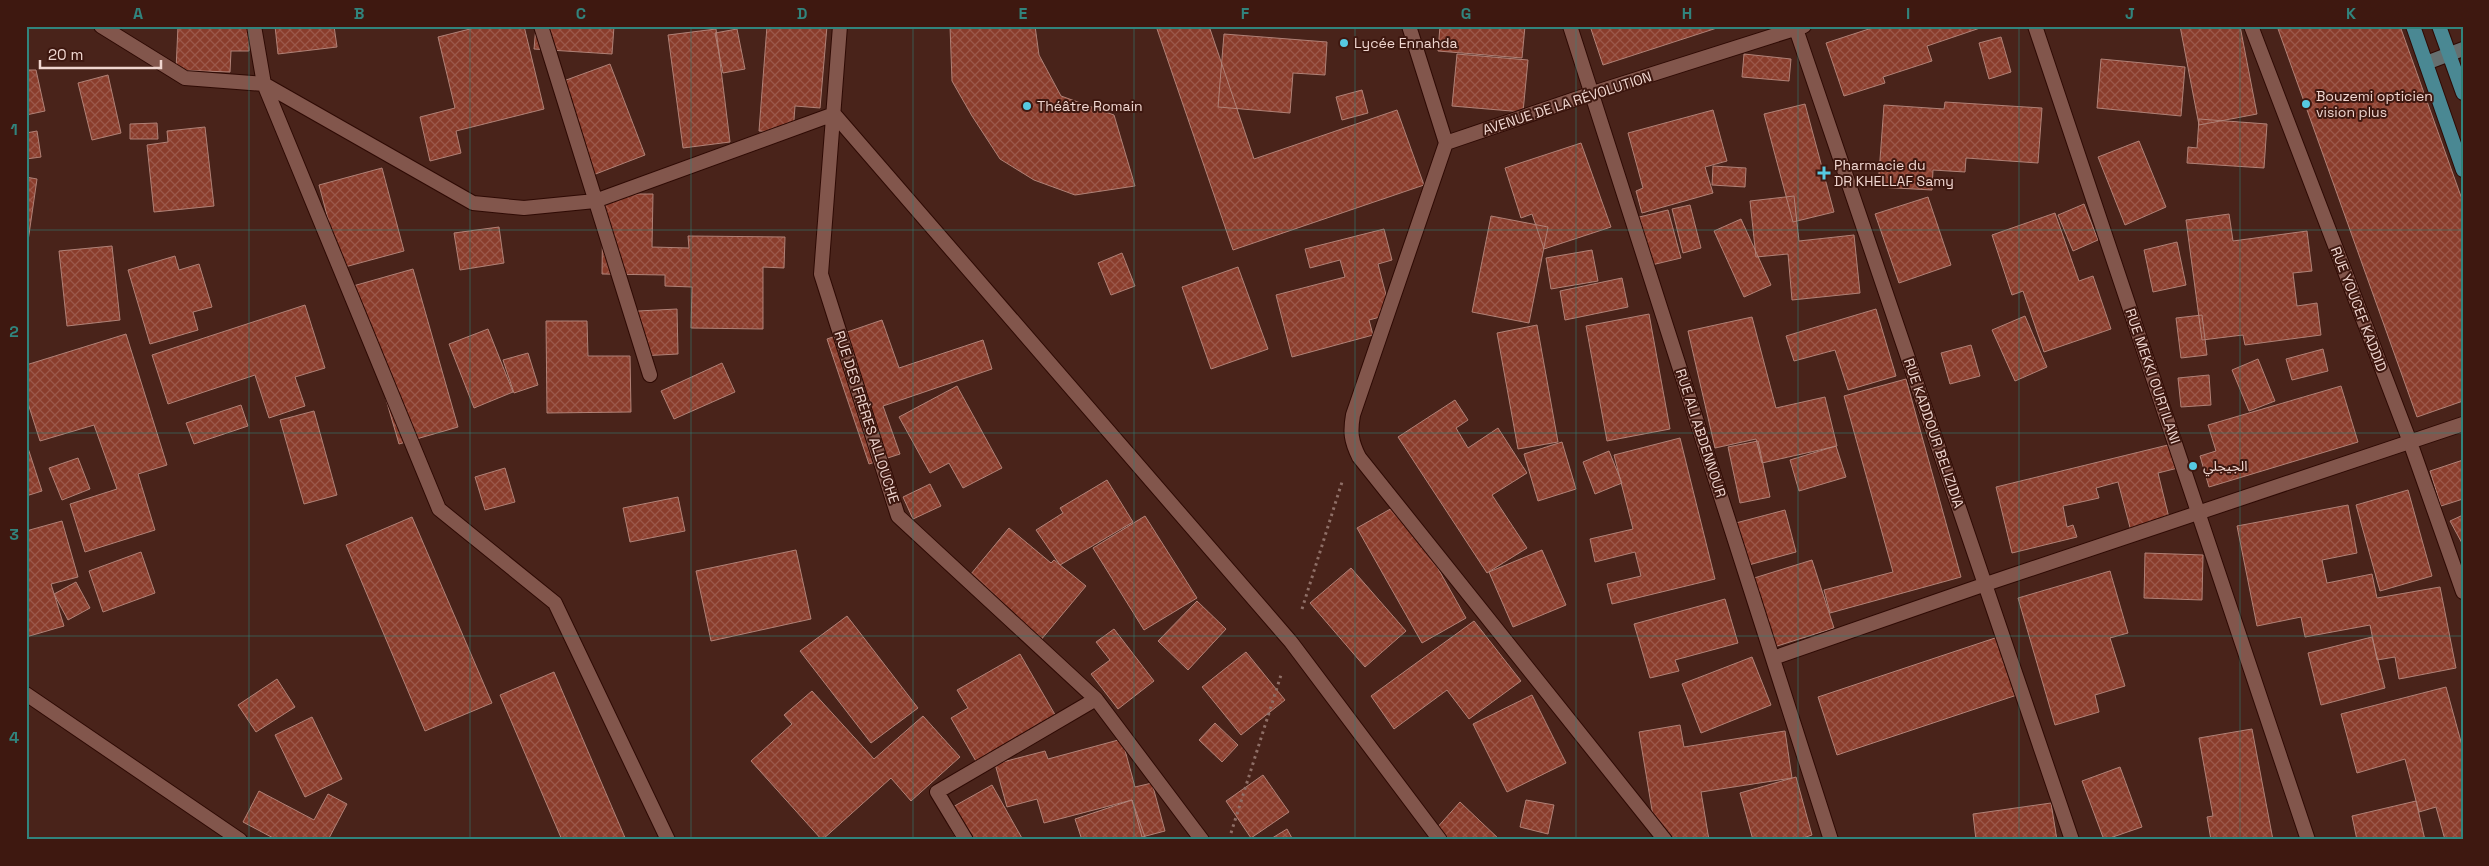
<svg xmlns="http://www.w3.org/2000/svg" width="2489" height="866" font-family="'Space Grotesk','Noto Sans Arabic',sans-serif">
<defs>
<pattern id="building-cross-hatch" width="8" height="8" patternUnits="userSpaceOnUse" patternTransform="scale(1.25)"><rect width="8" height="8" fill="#8a3d2c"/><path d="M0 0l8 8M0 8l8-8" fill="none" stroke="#9b584a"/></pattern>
</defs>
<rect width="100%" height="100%" fill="#49231a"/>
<!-- building -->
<path fill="url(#building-cross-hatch)" stroke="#b08176" d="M178 26H250L249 51H231L230 72 176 70Z
M275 26H334L337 47 278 54Z
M482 26H524L544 109 456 131 461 153 430 161 420 117 455 108 438 37Z
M536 26H614L612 54 534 49Z
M767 26H827L820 108 795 106 793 133 759 131Z
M950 26H1035L1039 55 1061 96 1114 115 1135 186 1075 195 1034 180 1000 159 972 116 952 81Z
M1156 26H1209L1254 159 1397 110 1424 185 1233 250Z
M1440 26H1525L1522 58 1438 51Z
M1590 26H1723L1603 65Z
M1878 26H1986L1927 46 1932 61 1883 77 1885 83 1844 96 1826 43Z
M2180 26H2240L2257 114 2199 125Z
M2277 26H2400L2463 202V401L2417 417Z
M716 29 730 142 683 148 668 35Z
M737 29 745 69 723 73 715 33Z
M1224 34 1327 42 1325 75 1293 73 1290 113 1218 107Z
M2001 37 2011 72 1989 79 1979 43Z
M1457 54 1528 60 1523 112 1452 106Z
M1744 54 1791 59 1789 81 1742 77Z
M2101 59 2185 67 2181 116 2097 108Z
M610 64 645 155 593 175 558 83Z
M26 70H36L45 111 26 115Z
M108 75 121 133 92 140 78 83Z
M1362 90 1368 113 1342 120 1336 97Z
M1945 102 2042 108 2038 163 1966 158 1965 172 1933 170 1932 190 1878 187 1884 105 1944 109Z
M1805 104 1834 212 1793 222 1764 114Z
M1713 110 1727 161 1705 167 1713 193 1642 213 1636 191 1643 188 1628 133Z
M2199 119 2267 124 2264 168 2187 163 2188 147 2197 148Z
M157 123 158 139H130V124Z
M205 127 214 206 154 212 147 145 168 142 167 131Z
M37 131 41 157 26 159V133Z
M2139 141 2166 207 2125 225 2098 157Z
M1581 143 1611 227 1544 249 1532 214 1521 218 1505 168Z
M1713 166 1746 168 1745 187 1712 185Z
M382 168 404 251 341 268 319 185Z
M26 177 37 179 27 248H26Z
M603 194H653L652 247 689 248 688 236 785 237 784 268 763 267V329L691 328 692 287 665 286V275L602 274Z
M1794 196 1799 241 1854 235 1860 293 1792 300 1788 254 1756 257 1750 201Z
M1928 197 1951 265 1899 283 1875 214Z
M2084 204 2098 240 2073 251 2058 215Z
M1690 205 1701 248 1683 253 1672 209Z
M1668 210 1681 258 1643 267 1631 219Z
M2055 213 2079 281 2093 276 2111 329 2044 352 2023 291 2012 295 1992 235Z
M2229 214 2233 241 2307 231 2312 271 2293 273 2297 306 2317 303 2321 335 2245 345 2243 335 2202 340 2186 220Z
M1491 216 1548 227 1529 323 1472 312Z
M1741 219 1771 285 1744 297 1714 231Z
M499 227 504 263 460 270 454 233Z
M1384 229 1392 260 1378 264 1391 314 1369 320 1373 335 1292 357 1276 295 1345 277 1340 260 1310 268 1305 249Z
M2177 242 2186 285 2153 292 2144 250Z
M112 246 120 320 67 326 59 251Z
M1592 250 1598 281 1551 289 1546 258Z
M1122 253 1135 286 1111 295 1098 263Z
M175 256 179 270 199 264 212 307 193 312 198 330 150 344 128 270Z
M1238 267 1268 349 1211 369 1182 287Z
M413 269 458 427 399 444 353 286Z
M1622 278 1628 307 1565 320 1560 291Z
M305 305 325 368 295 377 305 406 269 418 255 375 168 404 152 355Z
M677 309 678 354 640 356 638 311Z
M1876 309 1896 376 1848 390 1835 350 1794 361 1786 336Z
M1649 314 1670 429 1607 441 1586 326Z
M2202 315 2207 355 2181 358 2176 318Z
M2025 316 2047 367 2015 381 1992 330Z
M1752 317 1776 408 1825 397 1837 446 1762 463 1756 439 1715 448 1688 331Z
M882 320 899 368 983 340 992 369 883 406 900 454 869 464 827 339Z
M546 321H587L588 356H630L631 412 547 413Z
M1537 325 1558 442 1518 449 1497 333Z
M488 329 513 392 474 408 449 344Z
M126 334 167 465 138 474 155 530 85 552 70 504 117 489 94 425 40 441 26 397V365Z
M1971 345 1980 376 1950 384 1941 353Z
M2323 349 2328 371 2292 380 2286 359Z
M528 353 538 385 514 393 503 360Z
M2258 359 2275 401 2249 411 2232 370Z
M722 363 735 392 674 419 661 391Z
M2209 375 2211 405 2181 407 2178 378Z
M1906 379 1961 577 1830 613 1824 590 1893 572 1844 396Z
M957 386 1002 468 963 488 949 463 930 473 899 417Z
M2341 386 2358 442 2209 487 2200 456 2216 451 2208 425Z
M1455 400 1468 420 1456 428 1468 448 1498 428 1527 473 1492 495 1527 548 1487 573 1398 437Z
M241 405 248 426 194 444 186 423Z
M314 411 337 495 304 504 280 420Z
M1680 438 1715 579 1612 604 1607 584 1641 576 1635 552 1595 562 1590 539 1633 529 1614 455Z
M1758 441 1770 497 1740 503 1728 447Z
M26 442 42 491 26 496Z
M1562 442 1576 489 1538 501 1524 454Z
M2172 444 2178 468 2158 473 2171 526 2132 535 2118 482 2096 488 2099 498 2063 506 2067 527 2073 525 2077 537 2012 553 1996 487Z
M1836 446 1846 477 1799 491 1790 460Z
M1609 451 1622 483 1595 494 1583 462Z
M78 458 90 489 62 500 49 468Z
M2463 460V499L2441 506 2430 471Z
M505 468 515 502 485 510 475 477Z
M1107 480 1133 522 1060 565 1036 530 1063 513 1060 508Z
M930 484 941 506 913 519 903 497Z
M2408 490 2432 576 2380 591 2356 505Z
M678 497 685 531 630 542 623 508Z
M1401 503 1466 618 1422 643 1357 528Z
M2348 505 2357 553 2322 560 2327 583 2372 574 2377 598 2440 587 2456 668 2399 679 2395 657 2377 660 2370 625 2305 637 2301 617 2257 626 2237 526Z
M1785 510 1796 552 1745 566 1732 524Z
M2463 515V545L2450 521Z
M1145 516 1197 598 1144 630 1093 548Z
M412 517 492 703 425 731 346 545Z
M62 521 78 577 51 584 64 626 26 637V531Z
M1009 528 1051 563 1054 560 1086 586 1040 641 966 580Z
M796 550 811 619 711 641 696 571Z
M1542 550 1566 605 1513 627 1489 572Z
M141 552 155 593 103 612 89 571Z
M2145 553 2203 555 2202 600 2144 598Z
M1812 560 1834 628 1774 647 1751 579Z
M1351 568 1406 631 1365 667 1310 603Z
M2110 571 2128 633 2110 638 2125 686 2095 695 2099 712 2055 725 2018 598Z
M76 582 90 608 68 620 54 594Z
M1725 599 1738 643 1675 660 1679 671 1650 678 1634 624Z
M1197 601 1226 629 1188 670 1158 641Z
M847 616 918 708 871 743 800 651Z
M1474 621 1521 681 1469 719 1447 690 1394 729 1371 696Z
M1114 629 1154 681 1118 709 1091 674 1110 660 1096 642Z
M1998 637 2017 695 1837 755 1818 697Z
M2372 637 2385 688 2321 705 2308 653Z
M1246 652 1285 700 1241 735 1202 687Z
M1020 654 1057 718 977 763 951 718 968 708 957 690Z
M1752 657 1771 705 1701 733 1682 684Z
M554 672 626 840H562L500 695Z
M277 679 295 707 256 732 238 705Z
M2446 687 2463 749V838L2456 840H2445L2436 807 2419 812 2405 759 2357 773 2341 714Z
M812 691 874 759 923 716 960 757 911 801 891 778 822 840 751 761 792 724 784 715Z
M1532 695 1566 763 1507 792 1473 724Z
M312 717 342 779 305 797 275 735Z
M1215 723 1238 745 1222 762 1199 740Z
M1680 725 1684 747 1785 731 1792 778 1701 792 1709 840H1657L1639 732Z
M2252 729 2273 840H2211L2207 817 2213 816 2199 738Z
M1122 739 1135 787 1152 783 1165 831 1142 837 1132 800 1044 823 1037 799 1007 807 995 764 1045 751 1048 759Z
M2120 767 2142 827 2104 840 2082 781Z
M1263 775 1289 812 1251 838 1226 801Z
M1796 777 1812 835 1797 840H1753L1740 793Z
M992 785 1023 840H957L942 813Z
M259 791 314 820 328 794 347 804 328 840H277L243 822Z
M1132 800 1146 840H1082L1075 819Z
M1526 800 1554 805 1548 834 1520 827Z
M2416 801 2425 840H2357L2352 816Z
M1460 802 1500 840H1426Z
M2051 803 2057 840H1976L1973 814Z
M1287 829 1293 840H1269Z"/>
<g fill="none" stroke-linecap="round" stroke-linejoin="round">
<defs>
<path id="minor" d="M101 26 185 78 264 84 473 203 524 208 595 201 834 114 1291 642 1440 840
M254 26 264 84 439 509 555 603 668 840
M541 26 650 375
M840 26 821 274 898 516 1096 699 1202 840
M1409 26 1446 143 1593 93 1804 26
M1570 26 1831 840
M1795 26 2072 840
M2035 26 2308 840
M2251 26 2410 442 2463 592
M1446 143 1353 415C1350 432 1351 441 1359 457L1665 840
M1773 658 1986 584 2463 424
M26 694 240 840
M966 840 937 792 1096 699"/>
<path id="secondary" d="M2426 63 2463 49"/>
<path id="primary" d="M2413 26 2463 170
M2439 26 2463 93"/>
</defs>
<!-- minor casing -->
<use href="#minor" stroke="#2e0a04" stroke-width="16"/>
<!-- secondary casing -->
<use href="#secondary" stroke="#2e0a04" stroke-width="16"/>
<!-- primary casing -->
<use href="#primary" stroke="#2e0a04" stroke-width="16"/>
<!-- path -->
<path stroke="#8f6f67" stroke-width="3" stroke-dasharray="2.5 4" stroke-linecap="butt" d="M1302 609 1342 482
M1231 833 1281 675"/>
<!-- minor -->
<use href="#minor" stroke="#82564c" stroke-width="14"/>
<!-- secondary -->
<use href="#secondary" stroke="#666f6f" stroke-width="14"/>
<!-- primary -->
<use href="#primary" stroke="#4a8893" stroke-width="14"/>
</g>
<!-- grid -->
<path fill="none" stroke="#31847d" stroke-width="1" stroke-opacity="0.55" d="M249 26V840M470 26V840M691 26V840M913 26V840M1134 26V840M1355 26V840M1576 26V840M1798 26V840M2019 26V840M2240 26V840M26 230H2463M26 433H2463M26 636H2463"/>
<!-- markers -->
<g fill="#56c9e1" stroke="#3e1810" stroke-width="2">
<circle cx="1344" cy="43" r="5"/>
<circle cx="2306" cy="104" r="5"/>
<circle cx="1027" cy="106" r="5"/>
<path d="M1821.5 165.5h5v5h5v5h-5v5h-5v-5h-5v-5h5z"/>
<circle cx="2193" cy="466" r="5"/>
</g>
<g text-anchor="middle" stroke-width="4" stroke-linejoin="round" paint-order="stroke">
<!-- poi labels -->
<g font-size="14" fill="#f0d6d0" stroke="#3e1810" text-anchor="start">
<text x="1354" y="48">Lycée Ennahda</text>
<text x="2316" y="101">Bouzemi opticien<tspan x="2316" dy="16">vision plus</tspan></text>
<text x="1037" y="111">Théâtre Romain</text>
<text x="1834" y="170">Pharmacie du<tspan x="1834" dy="16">DR KHELLAF Samy</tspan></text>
<text x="2203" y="471">الجيجلي</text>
</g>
<!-- street labels -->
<g font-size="14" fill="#f0d6d0" stroke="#3e1810">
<text transform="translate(1567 103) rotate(-18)" y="5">AVENUE DE LA RÉVOLUTION</text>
<text transform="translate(2359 309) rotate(69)" y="5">RUE YOUCEF KADDID</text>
<text transform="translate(2153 376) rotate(71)" y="5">RUE MEKKI OURTILANI</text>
<text transform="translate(867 417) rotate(72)" y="5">RUE DES FRÈRES ALLOUCHE</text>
<text transform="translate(1701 433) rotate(72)" y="5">RUE ALI ABDENNOUR</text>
<text transform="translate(1934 433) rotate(71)" y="5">RUE KADDOUR BELIZIDIA</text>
</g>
</g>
<!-- border -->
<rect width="2489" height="866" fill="none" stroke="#3e1810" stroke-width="55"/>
<!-- scale -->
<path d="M40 60v8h121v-8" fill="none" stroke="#f0d6d0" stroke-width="2.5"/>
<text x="48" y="60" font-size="15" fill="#f0d6d0" stroke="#3e1810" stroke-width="4" paint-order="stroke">20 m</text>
<rect x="28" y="28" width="2434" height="810" fill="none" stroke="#31847d" stroke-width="2"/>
<g font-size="16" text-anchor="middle" font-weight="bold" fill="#31847d">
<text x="138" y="19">A</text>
<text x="359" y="19">B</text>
<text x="581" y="19">C</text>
<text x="802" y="19">D</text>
<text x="1023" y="19">E</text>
<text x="1245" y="19">F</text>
<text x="1466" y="19">G</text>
<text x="1687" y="19">H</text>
<text x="1908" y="19">I</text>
<text x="2130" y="19">J</text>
<text x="2351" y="19">K</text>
<text x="14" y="135">1</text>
<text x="14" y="337">2</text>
<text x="14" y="540">3</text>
<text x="14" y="743">4</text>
</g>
</svg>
